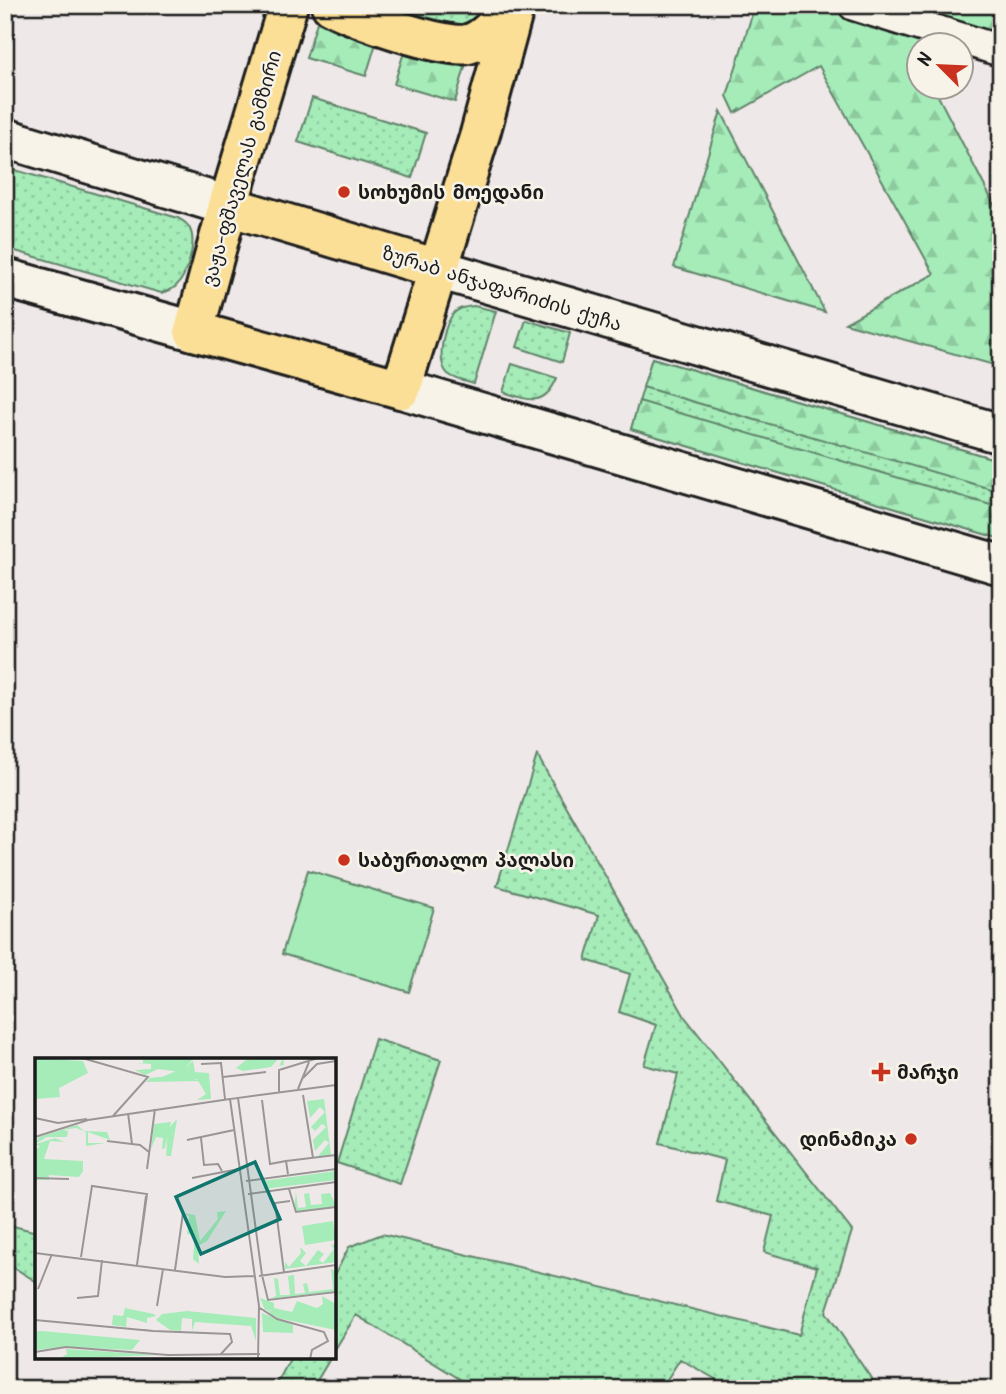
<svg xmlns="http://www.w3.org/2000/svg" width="1006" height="1394" font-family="Kalam,'Noto Sans Georgian',sans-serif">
<defs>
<pattern id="green-dots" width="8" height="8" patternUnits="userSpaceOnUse" patternTransform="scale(1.75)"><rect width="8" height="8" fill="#a5ecb9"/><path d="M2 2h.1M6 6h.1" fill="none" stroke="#8dca9e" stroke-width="1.8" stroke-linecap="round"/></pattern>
<pattern id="forest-firs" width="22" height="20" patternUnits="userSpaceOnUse" patternTransform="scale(1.75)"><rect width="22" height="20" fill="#a5ecb9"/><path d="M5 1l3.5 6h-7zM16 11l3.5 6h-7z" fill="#8dca9e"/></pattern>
</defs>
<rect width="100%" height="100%" fill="#efe8e8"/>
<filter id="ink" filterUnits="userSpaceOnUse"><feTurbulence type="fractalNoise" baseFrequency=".0143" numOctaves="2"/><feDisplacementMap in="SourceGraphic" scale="14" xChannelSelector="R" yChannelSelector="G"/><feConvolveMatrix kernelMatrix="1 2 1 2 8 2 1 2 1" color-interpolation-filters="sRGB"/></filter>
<g filter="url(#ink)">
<!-- green -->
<path fill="url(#green-dots)" stroke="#60846a" stroke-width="2" d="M373 5H483L480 14 460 30Z
M312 98 426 133 412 178 298 142Z
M5 167 178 218C183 221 188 223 190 229 197 243 187 276 176 286 172 290 166 292 161 293L5 248Z
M474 306 496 311 474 384C466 382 454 379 448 374 436 363 443 330 451 317 456 308 465 307 474 306Z
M526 320 570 333 562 362 517 347Z
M652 358 1001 461V539L631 429Z
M512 364 557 378C544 408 529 400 503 392Z
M537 755 685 1017 852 1231 826 1312 877 1387 882 1389H733L680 1359 661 1389H476L356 1315 334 1351V1276L349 1247 382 1234 799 1335 817 1267 764 1252 773 1216 716 1201 725 1160 660 1143 678 1074 644 1065 656 1025 619 1012 630 974 586 960 599 915 497 886Z
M375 1039 441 1060 400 1184 337 1163Z
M5 1224 37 1232V1282L5 1262Z
M291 1357H331L312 1389H279L275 1387Z"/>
<!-- forest -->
<path fill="url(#forest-firs)" stroke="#60846a" stroke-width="2" d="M755 5H820L945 44 918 46V88H934L1001 218V367L845 323 934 274 819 66 735 113 727 96Z
M886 5H1001V41Z
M317 22 377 40 366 76 306 58Z
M405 49 465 67 455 102 394 84Z
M721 111 825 312 674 267Z
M652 358 1001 461V492L643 387Z
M639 401 1001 508V539L631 429Z"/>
<!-- pitch -->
<path fill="#a5ecb9" stroke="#60846a" stroke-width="2" d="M308 870 434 908 409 992 282 954Z"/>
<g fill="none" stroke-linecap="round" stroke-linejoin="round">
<defs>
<path id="street" d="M854 5 1001 51"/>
<path id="secondary" d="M5 138 228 206
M438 269 1001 434
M5 278 194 331
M401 389 1001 565"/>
<path id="primary" d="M288 5 228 206 194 331 401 389 480 134 515 5
M331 5C354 17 445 50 468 44 487 39 501 19 514 5
M228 206 438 269"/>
</defs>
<!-- street casing -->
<use href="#street" stroke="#1c1c1c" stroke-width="35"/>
<!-- secondary casing -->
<use href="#secondary" stroke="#1c1c1c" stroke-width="44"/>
<!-- primary casing -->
<use href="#primary" stroke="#1c1c1c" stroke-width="44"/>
<!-- street -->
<use href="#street" stroke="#f7f3e8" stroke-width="30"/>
<!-- secondary -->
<use href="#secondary" stroke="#f7f3e8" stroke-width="38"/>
<!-- primary -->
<use href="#primary" stroke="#fbdf96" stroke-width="38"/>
</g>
</g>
<!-- markers -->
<g fill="#c8321e" stroke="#f7f3e8" stroke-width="2.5">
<circle cx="344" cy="192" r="7"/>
<circle cx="344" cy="860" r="7"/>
<path d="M877.5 1061.5h7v7h7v7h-7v7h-7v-7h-7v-7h7z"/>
<circle cx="911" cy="1139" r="7"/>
</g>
<g text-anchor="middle" stroke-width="5" stroke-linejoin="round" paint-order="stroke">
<!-- street labels -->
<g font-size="19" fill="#1c1c1c" stroke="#f7f3e8">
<text transform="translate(241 168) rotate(-74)" y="7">ვაჟა-ფშაველას გამზირი</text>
<text transform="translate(502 288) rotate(17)" y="7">ზურაბ ანჯაფარიძის ქუჩა</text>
</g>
<!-- poi labels -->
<g font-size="19" font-weight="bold" fill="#1c1c1c" stroke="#f7f3e8" text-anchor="start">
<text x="358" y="199">სოხუმის მოედანი</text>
<text x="358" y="867">საბურთალო პალასი</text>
<text x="897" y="1079">მარჯი</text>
<text x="897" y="1146" text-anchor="end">დინამიკა</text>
</g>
</g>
<!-- overview -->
<g transform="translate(35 1058)">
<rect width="301" height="301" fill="#efe8e8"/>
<path d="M0 0 48 3 53 15 24 30 25 39 0 41ZM108 0H159L151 9 154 15 123 11 110 17 100 12 116 11V6L101 5H108ZM146 17 166 23 111 24 115 20ZM136 64 130 90 127 91 128 80 121 79 116 91 119 66ZM42 67 49 73 72 74 75 82 53 74V85H70L51 88V74L41 70 28 72 33 73 32 79H12L0 86 4 79ZM301 113V122L229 131 228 123ZM191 153 172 183 163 188 164 206 158 201 160 177 152 176 154 158 148 155 160 157 165 183 183 161 182 154ZM301 249V265L294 266 243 259 231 252 259 256ZM90 250 119 256 121 258 112 260V265L92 259 91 269 77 267 78 257 88 258ZM0 273H7L105 282 97 292 31 289 0 292Z" fill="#a5ecb9"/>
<path d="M232 0H244L236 9 244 8 248 0 249 7 208 13 201 10 211 2ZM158 3 160 14 174 15 176 41 162 42 171 36 162 21 125 20 143 12 154 15 151 9ZM289 41 296 97 282 99 294 85 290 82 280 93 278 82 291 69 287 66 280 73 276 69 290 54 285 49 275 60 272 43ZM142 61 136 98H131L133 71ZM20 80 29 84 15 83 9 101 48 103V113L44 119 14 117V122H0V91L5 89 1 86ZM261 134 263 150 271 149 269 136 274 135 276 147 287 146 286 136 295 135 301 148 263 154 259 150ZM301 186V204L250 211V204L254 209 266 195 265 189 271 195 265 203 271 208 283 192 289 196 284 202 288 205 299 191 296 187ZM296 211 300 213 301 233 234 241 241 238 239 220 243 221 245 237H255L253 218 259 217 260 236 270 235 268 226 272 225 274 234 298 231ZM287 238 301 246V257L284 256 283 261 266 256 267 261 301 265V272L242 260 234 255 237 252H230L225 240 239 245V250L257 254 262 243 282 250 288 246ZM152 253 221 260V283L216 268 160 264 157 273V261L147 260 146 273 135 272 121 262 127 256ZM227 255 258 267V275L228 274ZM31 291 123 297 24 301 32 296Z" fill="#a5ecb9"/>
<path d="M298 163 301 182 270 187 267 168Z" fill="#a5ecb9"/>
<path fill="none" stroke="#9b9696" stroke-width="2" d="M47 0 113 19 78 58M166 6 186 5 190 41M188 19 231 14M268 20 282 6 301 3M263 31 274 4M244 35V12L283 0M268 37 278 100M203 40 227 217M227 42 235 106 251 103 253 116M93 55 97 86M0 60 23 65 52 61M0 79 53 62 195 41M166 80 169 107 183 106 187 113M152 82 199 72M72 83 105 87 114 94M251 103 301 97M112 111 120 51M0 120 34 121M157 120 204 111M211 123 301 111M254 131 261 154 301 149M213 136 301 124M0 195 190 219 219 218M46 199 57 128 112 136 105 187M102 207 111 138M140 212 148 155M249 214 240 145 255 143M227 217 233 242 301 234M224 218 301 207M3 231 17 196M42 240 63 238 67 202M122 248 128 211M225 250 242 261 289 274 293 283 277 292 275 301M0 262 118 273 109 272M118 273 195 276 197 284 185 297M0 294 31 289 133 297 225 296M223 301 224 248 195 41 301 27"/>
<path fill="#0f766e" fill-opacity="0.15" stroke="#0f766e" stroke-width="3.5" d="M220 104 245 161 166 196 141 139Z"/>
<rect width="301" height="301" fill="none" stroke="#1c1c1c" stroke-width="3.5"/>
</g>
<!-- margin -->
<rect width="1006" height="1394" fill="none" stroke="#f7f3e8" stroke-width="28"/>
<rect x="14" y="14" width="978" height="1366" fill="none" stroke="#1c1c1c" stroke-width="2.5" filter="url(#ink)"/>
<!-- north arrow -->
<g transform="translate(940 66) rotate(294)"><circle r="33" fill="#f7f3e8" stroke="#9f9d96" stroke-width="2"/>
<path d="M0-5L12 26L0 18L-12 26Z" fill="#c8321e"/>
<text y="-10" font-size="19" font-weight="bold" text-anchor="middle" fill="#1c1c1c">N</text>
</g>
</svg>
